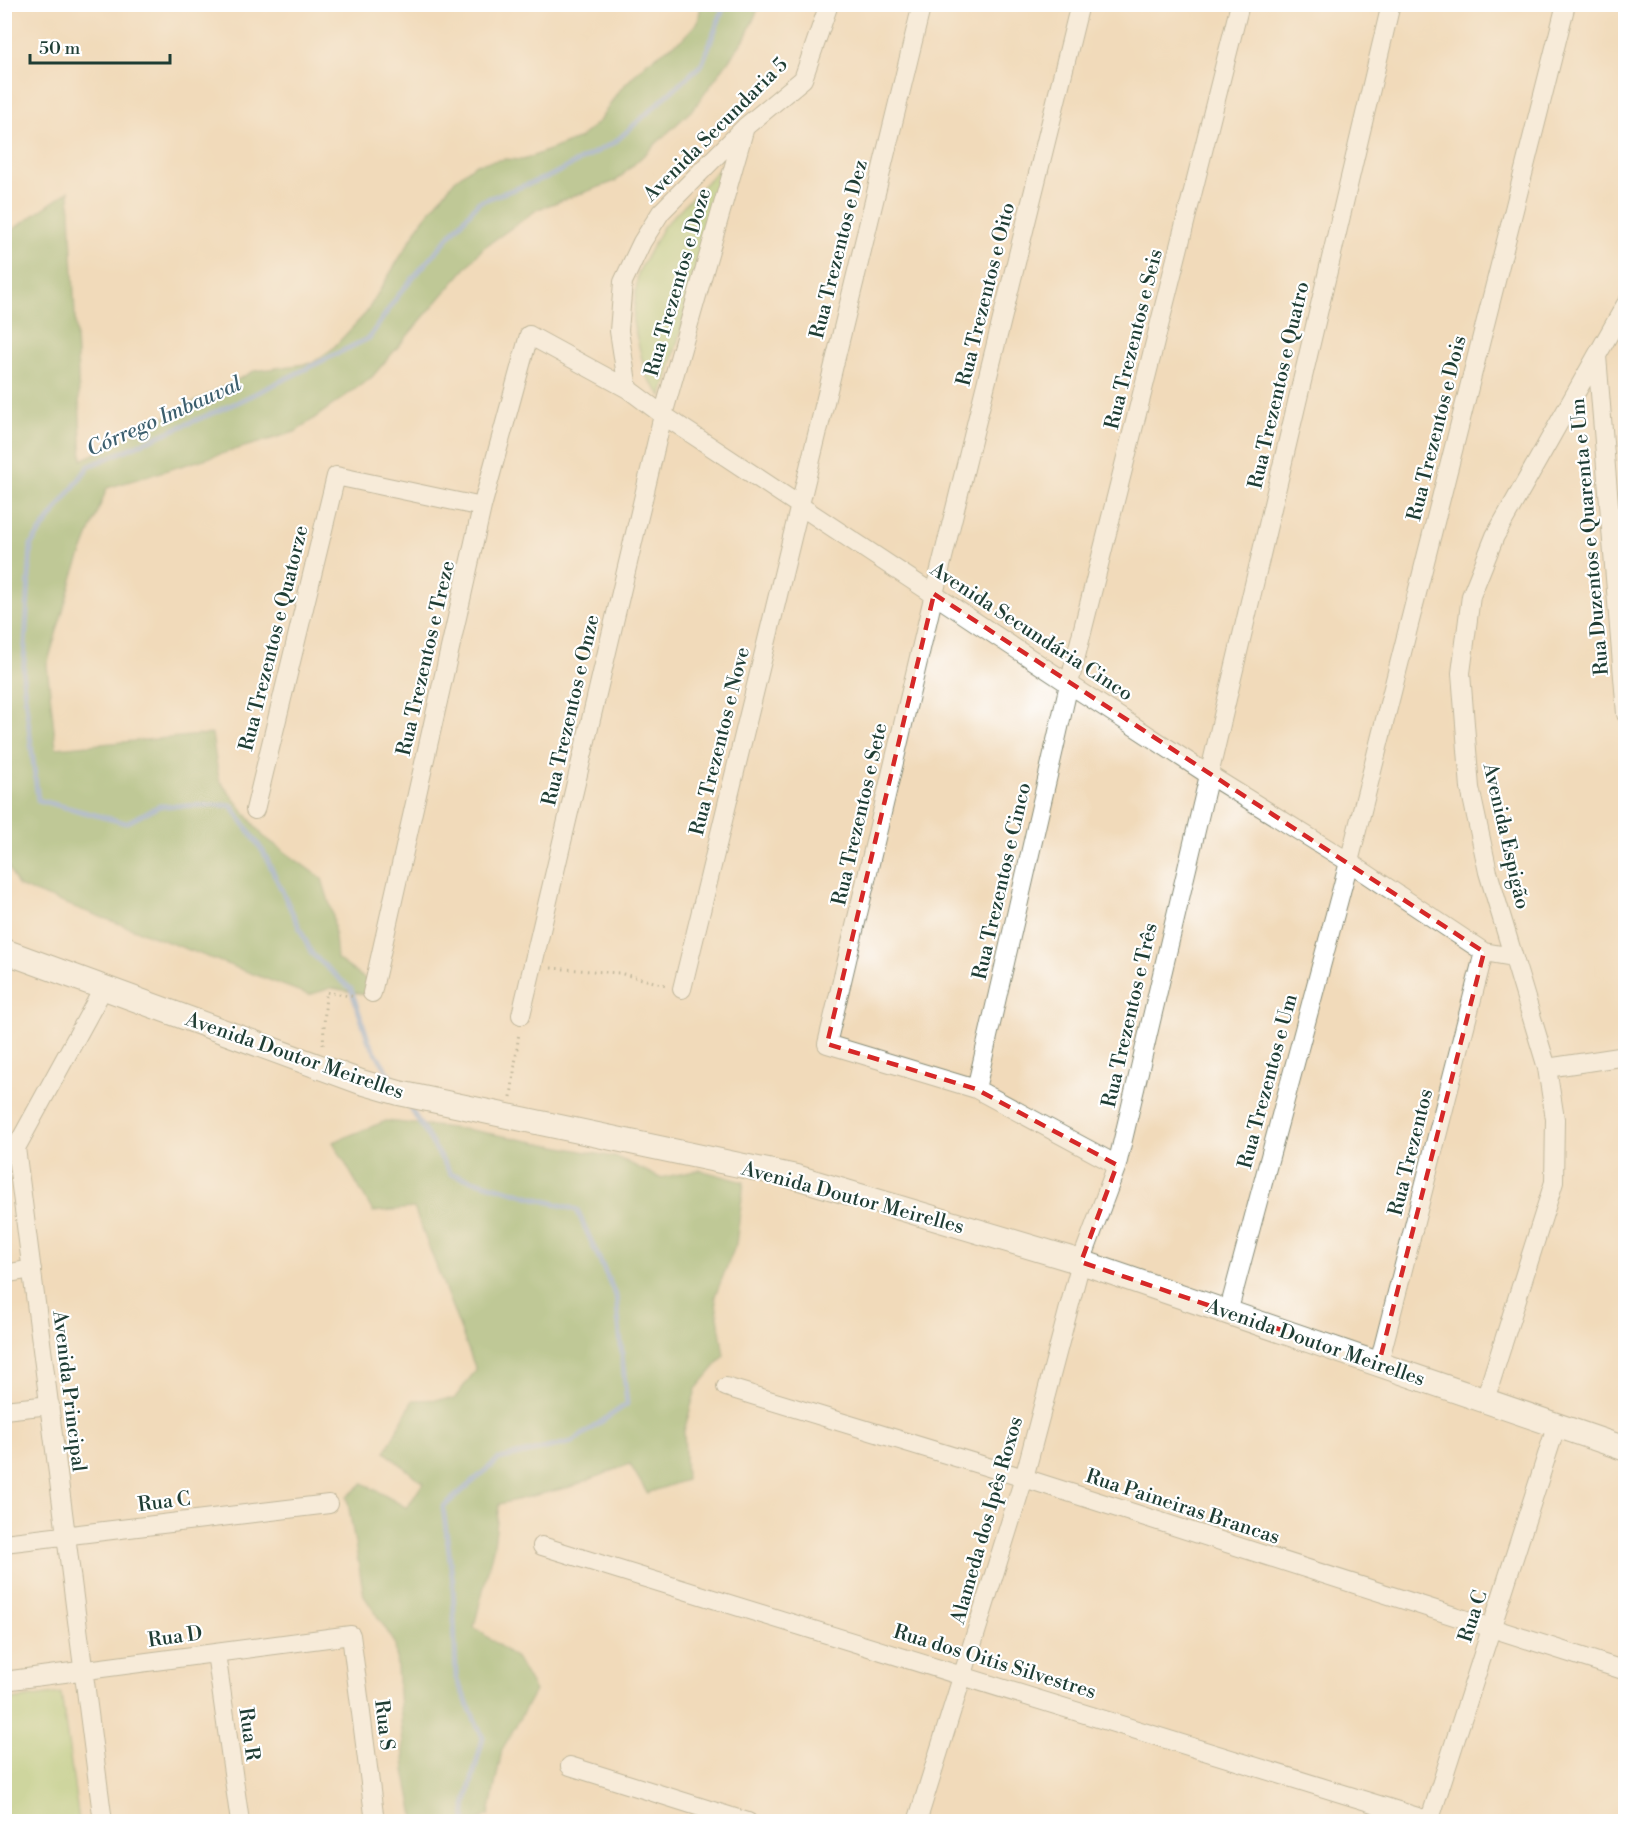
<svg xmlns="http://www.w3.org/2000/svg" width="1630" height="1826" font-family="'Libre Bodoni',serif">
<rect width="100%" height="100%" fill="#fff"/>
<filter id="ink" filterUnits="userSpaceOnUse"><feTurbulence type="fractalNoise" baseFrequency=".0167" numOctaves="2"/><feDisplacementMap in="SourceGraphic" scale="12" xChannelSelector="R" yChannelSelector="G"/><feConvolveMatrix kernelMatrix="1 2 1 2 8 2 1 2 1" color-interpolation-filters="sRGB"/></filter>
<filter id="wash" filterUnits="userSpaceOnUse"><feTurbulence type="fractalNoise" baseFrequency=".008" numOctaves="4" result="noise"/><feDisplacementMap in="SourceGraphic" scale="24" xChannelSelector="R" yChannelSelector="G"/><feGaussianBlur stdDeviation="1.35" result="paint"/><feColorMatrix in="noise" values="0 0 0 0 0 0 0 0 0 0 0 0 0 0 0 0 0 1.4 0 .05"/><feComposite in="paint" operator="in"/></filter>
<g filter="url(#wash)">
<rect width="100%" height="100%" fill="#f1daba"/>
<!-- green -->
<path fill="#a4cf7b" stroke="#628658" stroke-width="1.5" d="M730 158 662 396 646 376 633 322 638 273 663 227Z
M61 1693 79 1821H5V1701Z"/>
<!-- forest -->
<path fill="#83b26b" stroke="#517850" stroke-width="1.5" d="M701 5H760L745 38 694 108 616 181 538 209 483 248 372 377 295 432 107 488 74 573 47 665 56 748 212 734 219 780 263 836 322 879 333 915 337 959 368 981 369 990 363 994 331 988 309 995 18 886 5 860V235L69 191 82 460 254 371 312 363 332 349 366 313 422 221 455 180 476 164 505 159 523 160 580 138 600 120 617 93 646 63 682 39 698 22Z
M386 1121 471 1130 619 1158 660 1178 700 1170 744 1182 736 1244 715 1296 724 1356 696 1389 684 1431 686 1480 647 1493 630 1464 570 1487 499 1504 494 1545 474 1627 517 1659 535 1691 502 1750 489 1815 477 1821H415L405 1770 395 1643 364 1596 347 1497 363 1483 407 1508 423 1483 385 1452 413 1400 454 1399 476 1370 414 1208 373 1212 333 1142Z"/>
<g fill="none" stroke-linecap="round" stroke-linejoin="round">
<!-- stream -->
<path stroke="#719fd9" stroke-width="5" d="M395 1083 369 1042 351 989 312 954 264 853 231 805 159 806 126 823 38 800 23 680 31 544 89 466 236 403 369 338 400 293 479 202 550 176 615 142 702 64 725 4
M406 1101 451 1174 577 1210 616 1296 627 1404 572 1442 499 1459 443 1507 453 1583 456 1678 483 1738 465 1806 466 1822"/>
</g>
</g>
<g filter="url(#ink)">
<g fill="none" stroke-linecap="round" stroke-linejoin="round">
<defs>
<path id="minor" d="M1080 4 934 594 827 1044 976 1089 1117 1165
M1597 356 1626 714
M628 389 619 331 623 282 642 242 661 212 745 127 803 79 829 4
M255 810 336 476 482 507
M682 989 922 4
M372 993 482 507 529 335 628 389 663 415 1069 684 1209 775 1349 862 1484 952 1513 957
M521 1015 663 415 745 127
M1547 1068 1626 1056
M976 1089 1069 684 1240 4
M4 1274 32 1269
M1228 1313 1349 862 1566 4
M1379 1363 1484 952
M726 1387 1024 1478 1626 1671
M1485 1400 1554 1182 1555 1119 1547 1068 1488 872 1470 788 1461 673 1471 596 1495 536 1626 304
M4 1410 50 1405
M4 1543 329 1504
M542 1546 1434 1822
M216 1653 240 1822
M4 1681 351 1635 375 1822
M570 1766 748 1822
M103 1822 16 1148 104 987
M917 1822 1024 1478 1081 1262 1117 1165 1391 4
M1429 1822 1557 1424"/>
<path id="major" d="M4 951 361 1082 399 1093 796 1177 1081 1262 1626 1449"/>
</defs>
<!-- minor casing -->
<use href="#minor" stroke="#888c77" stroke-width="20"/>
<!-- major casing -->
<use href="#major" stroke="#888c77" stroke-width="26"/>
<!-- path -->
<path stroke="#888c77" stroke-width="3" stroke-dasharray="1.5 4.5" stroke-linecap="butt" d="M551 968 619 973 666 985
M323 1045 326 992 356 997
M511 1097 519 1032"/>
<!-- minor -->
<use href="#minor" stroke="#fff" stroke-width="18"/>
<!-- major -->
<use href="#major" stroke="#fff" stroke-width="24"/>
</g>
</g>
<!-- marked area -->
<path d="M0 0H1630V1826H0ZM934 594 1484 952 1379 1363 1081 1262 1117 1165 976 1089 827 1044Z" fill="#f1daba" fill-opacity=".55" fill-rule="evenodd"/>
<path fill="none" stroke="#d62828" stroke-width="4.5" stroke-dasharray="12 8" stroke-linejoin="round" d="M934 594 1484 952 1379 1363 1081 1262 1117 1165 976 1089 827 1044Z"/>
<g text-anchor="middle" stroke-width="4.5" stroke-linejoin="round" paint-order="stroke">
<!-- street labels -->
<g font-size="20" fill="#1f3d34" stroke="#fff">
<text transform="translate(715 129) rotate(-45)" y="7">Avenida Secundaria 5</text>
<text transform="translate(838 249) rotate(-76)" y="7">Rua Trezentos e Dez</text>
<text transform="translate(677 282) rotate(-74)" y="7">Rua Trezentos e Doze</text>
<text transform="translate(985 294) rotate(-76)" y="7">Rua Trezentos e Oito</text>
<text transform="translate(1133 339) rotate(-76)" y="7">Rua Trezentos e Seis</text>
<text transform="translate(1278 385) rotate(-77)" y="7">Rua Trezentos e Quatro</text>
<text transform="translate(1436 428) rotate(-76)" y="7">Rua Trezentos e Dois</text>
<text transform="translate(1589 537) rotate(-95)" y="7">Rua Duzentos e Quarenta e Um</text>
<text transform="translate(1032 631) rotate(33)" y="7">Avenida Secundária Cinco</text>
<text transform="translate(273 638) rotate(-76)" y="7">Rua Trezentos e Quatorze</text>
<text transform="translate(425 658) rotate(-77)" y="7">Rua Trezentos e Treze</text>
<text transform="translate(570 710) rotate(-77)" y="7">Rua Trezentos e Onze</text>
<text transform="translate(719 741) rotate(-76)" y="7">Rua Trezentos e Nove</text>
<text transform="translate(859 814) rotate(-77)" y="7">Rua Trezentos e Sete</text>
<text transform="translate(1507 836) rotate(77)" y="7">Avenida Espigão</text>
<text transform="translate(1001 881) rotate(-77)" y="7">Rua Trezentos e Cinco</text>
<text transform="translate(1129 1015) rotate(-77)" y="7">Rua Trezentos e Três</text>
<text transform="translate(295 1055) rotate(19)" y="7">Avenida Doutor Meirelles</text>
<text transform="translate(1267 1081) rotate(-75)" y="7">Rua Trezentos e Um</text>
<text transform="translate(1410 1152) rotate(-76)" y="7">Rua Trezentos</text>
<text transform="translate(853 1197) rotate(15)" y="7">Avenida Doutor Meirelles</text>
<text transform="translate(1316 1342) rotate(19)" y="7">Avenida Doutor Meirelles</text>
<text transform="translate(70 1391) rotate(83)" y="7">Avenida Principal</text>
<text transform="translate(164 1501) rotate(-7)" y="7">Rua C</text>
<text transform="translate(1183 1506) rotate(18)" y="7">Rua Paineiras Brancas</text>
<text transform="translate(986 1520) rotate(-74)" y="7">Alameda dos Ipês Roxos</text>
<text transform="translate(1472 1616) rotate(-72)" y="7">Rua C</text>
<text transform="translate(175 1636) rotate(-8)" y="7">Rua D</text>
<text transform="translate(995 1661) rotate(17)" y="7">Rua dos Oitis Silvestres</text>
<text transform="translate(385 1725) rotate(83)" y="7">Rua S</text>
<text transform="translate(250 1734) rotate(82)" y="7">Rua R</text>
</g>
<!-- water labels -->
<g font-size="21" font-style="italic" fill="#3c5f6e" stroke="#fff">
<text transform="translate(164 416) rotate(-24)" y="7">Córrego Imbauval</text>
</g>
</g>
<!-- margin -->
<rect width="1630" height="1826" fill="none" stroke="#fff" stroke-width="24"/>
<!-- scale -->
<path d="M30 54v9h140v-9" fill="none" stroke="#1f3d34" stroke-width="3"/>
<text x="39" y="54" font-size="18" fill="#1f3d34" stroke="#ffffff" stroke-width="4.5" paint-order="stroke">50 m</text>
</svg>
